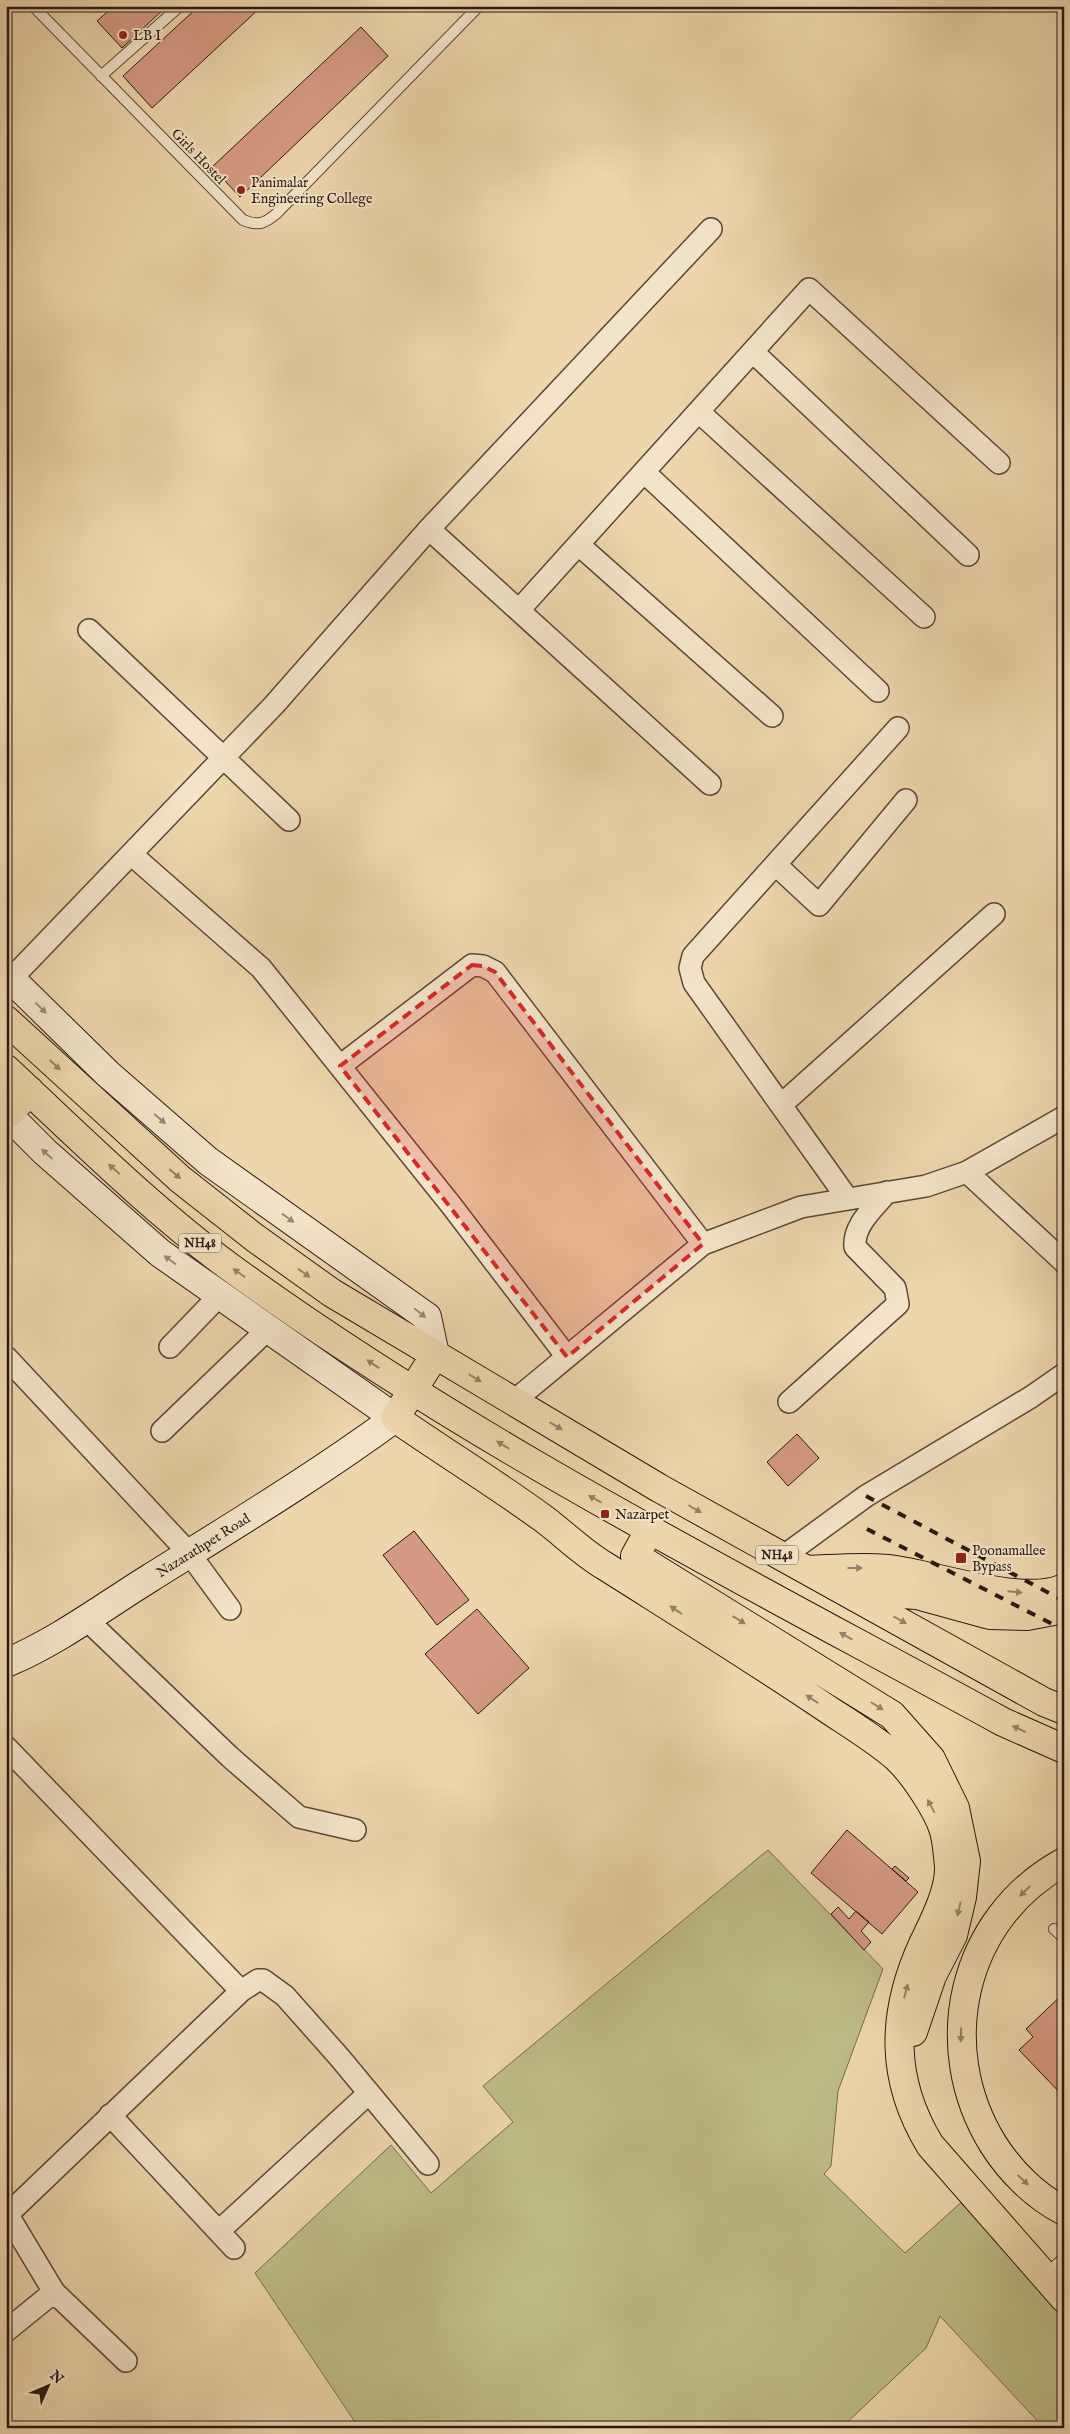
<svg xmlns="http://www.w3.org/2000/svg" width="1070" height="2434" font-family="'IM FELL English',serif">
<rect width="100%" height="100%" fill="#edd6ac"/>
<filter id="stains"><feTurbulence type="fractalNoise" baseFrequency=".004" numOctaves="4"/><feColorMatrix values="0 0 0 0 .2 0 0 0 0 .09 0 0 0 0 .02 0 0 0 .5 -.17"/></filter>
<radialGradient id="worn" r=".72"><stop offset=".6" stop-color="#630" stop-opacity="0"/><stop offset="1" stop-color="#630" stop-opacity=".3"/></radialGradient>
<!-- green -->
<path fill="#bdbc86" stroke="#746a4c" d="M768 1850 883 1969 838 2091 831 2166 824 2174 905 2253 965 2199 1064 2308V2428H1044L940 2316 926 2348 841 2428H359L255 2273 391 2145 431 2193 513 2122 483 2086Z"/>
<!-- building -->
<path fill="#d69a84" stroke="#2a1912" d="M114 6H167L122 48 97 21Z
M199 6H262L152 108 123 76Z
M361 27 388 56 240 197 212 167Z
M797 1434 819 1458 788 1486 767 1462Z
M414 1531 469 1600 437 1625 383 1555Z
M477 1609 529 1668 478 1714 425 1654Z
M847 1830 918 1892 882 1934 811 1873Z
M895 1866 909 1878 906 1881 892 1869Z
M838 1907 849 1919 856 1911 869 1922 861 1931 871 1942 864 1950 831 1914Z
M1064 1993V2097L1019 2050 1033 2037 1026 2029Z"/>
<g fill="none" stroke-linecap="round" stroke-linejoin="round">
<defs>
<path id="lane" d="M33 6 243 220C258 226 264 224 276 214L479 6
M101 76 180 6
M1054 1929 1064 1938
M1044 2275 1064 2258"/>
<path id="street" d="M753 352 968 555
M699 412 924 617
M644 472 878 691
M429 529 710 784
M579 545 772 716
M519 610 809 289 999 463
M89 630 289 820
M131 854 261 968 451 1205 567 1357
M776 865 819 905 906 800
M11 979 274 705 429 529 711 229
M340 1066 472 965 483 966 495 972 703 1244
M781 1105 994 914
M967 1172 1064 1262
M847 1198 694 983 690 968 693 956 898 728
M170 1347 219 1296
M6 1357 189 1553 230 1609
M514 1401 703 1244 801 1207 926 1186 967 1172 1064 1117
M789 1402 898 1304 895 1288 855 1247C853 1225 874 1208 887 1192
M162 1431 268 1329
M781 1558 866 1496 1031 1397 1064 1374
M85 1618 230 1757 299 1817 355 1830
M6 1747 241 1991 258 1980H263L285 1996 340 2058 428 2164
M110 2115 234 2248
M6 2212 54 2292 126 2361
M8 2214 241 1991
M219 2231 369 2093
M6 2331 54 2292"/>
<path id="secondary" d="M6 974 108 1074 208 1161 427 1317 435 1355
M6 1113 45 1152 160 1253 395 1418C316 1476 233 1526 150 1578 105 1606 55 1643 6 1663"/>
<path id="highway" d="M6 1020 180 1179 255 1238 332 1293 659 1488 1044 1702 1064 1710
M6 1069C79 1137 151 1209 231 1268 473 1444 742 1579 1003 1722L1064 1749
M8 1114 30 1091
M435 1355 395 1418C444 1452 496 1484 544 1519 564 1534 583 1553 605 1566 676 1611 747 1655 817 1702 843 1720 873 1737 897 1758 913 1773 938 1810 944 1831 947 1842 948 1856 949 1867 950 1891 933 1923 923 1944 891 2014 890 2079 930 2145L1064 2298
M650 1529 635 1556 892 1715 931 1759 955 1808 966 1861 962 1897 953 1935 932 1976 913 2032
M808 1570C834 1569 862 1566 888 1569 933 1574 1023 1607 1064 1588
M854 1591 917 1595 990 1615 1027 1616 1064 1609
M1064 1862C961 1918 933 2047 993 2144 1010 2171 1035 2196 1064 2211"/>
</defs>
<!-- lane casing -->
<use href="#lane" stroke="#5b4838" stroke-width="12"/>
<!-- street casing -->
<use href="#street" stroke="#5b4838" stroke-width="24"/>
<!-- secondary casing -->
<use href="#secondary" stroke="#2a1912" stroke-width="30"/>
<!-- highway casing -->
<use href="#highway" stroke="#2a1912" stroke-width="30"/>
<!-- lane -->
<use href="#lane" stroke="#f3e4c9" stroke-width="10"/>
<!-- street -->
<use href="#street" stroke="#f3e4c9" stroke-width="21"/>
<!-- secondary -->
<use href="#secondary" stroke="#f3e4c9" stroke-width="28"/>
<!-- highway -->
<use href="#highway" stroke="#edd6ac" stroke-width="28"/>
<!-- rail -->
<path stroke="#2a1912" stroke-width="4" stroke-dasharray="9 9" stroke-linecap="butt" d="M866 1496 1064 1601
M867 1529 1064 1630"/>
</g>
<!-- one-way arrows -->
<defs><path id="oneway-solid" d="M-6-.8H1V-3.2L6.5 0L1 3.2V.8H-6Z" transform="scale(1.25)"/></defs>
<g fill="#998977">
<use href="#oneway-solid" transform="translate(41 1008) rotate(44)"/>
<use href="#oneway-solid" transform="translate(160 1119) rotate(41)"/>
<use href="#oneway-solid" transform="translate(47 1154) rotate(-137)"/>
<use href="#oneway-solid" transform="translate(288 1218) rotate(36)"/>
<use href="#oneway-solid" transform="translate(170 1260) rotate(-144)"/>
<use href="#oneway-solid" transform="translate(420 1313) rotate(39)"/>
</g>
<g fill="#958167">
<use href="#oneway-solid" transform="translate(55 1065) rotate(43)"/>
<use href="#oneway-solid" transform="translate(114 1169) rotate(-138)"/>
<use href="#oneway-solid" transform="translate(175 1174) rotate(41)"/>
<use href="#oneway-solid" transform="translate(239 1273) rotate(-145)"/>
<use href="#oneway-solid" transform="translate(304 1273) rotate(35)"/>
<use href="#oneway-solid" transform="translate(373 1364) rotate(-146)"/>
<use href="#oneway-solid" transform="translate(475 1378) rotate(31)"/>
<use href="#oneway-solid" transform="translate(556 1426) rotate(31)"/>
<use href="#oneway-solid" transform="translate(503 1445) rotate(-149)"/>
<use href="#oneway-solid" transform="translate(595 1499) rotate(-151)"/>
<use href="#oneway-solid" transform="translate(695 1509) rotate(30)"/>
<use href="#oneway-solid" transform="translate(855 1568)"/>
<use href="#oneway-solid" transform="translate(1015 1592) rotate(5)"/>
<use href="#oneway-solid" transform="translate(676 1610) rotate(-147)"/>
<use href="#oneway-solid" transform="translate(739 1620) rotate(31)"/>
<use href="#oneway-solid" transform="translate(900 1620) rotate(29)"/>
<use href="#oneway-solid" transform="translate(846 1636) rotate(-151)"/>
<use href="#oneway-solid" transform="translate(812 1699) rotate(-146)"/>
<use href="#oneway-solid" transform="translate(877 1706) rotate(32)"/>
<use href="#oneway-solid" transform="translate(1019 1729) rotate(-155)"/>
<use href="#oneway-solid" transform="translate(931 1806) rotate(-118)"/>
<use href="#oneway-solid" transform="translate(1025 1891) rotate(136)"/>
<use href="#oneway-solid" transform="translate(959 1909) rotate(103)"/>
<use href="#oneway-solid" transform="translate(906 1991) rotate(-75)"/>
<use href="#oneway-solid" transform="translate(961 2035) rotate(91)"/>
<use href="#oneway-solid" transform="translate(1023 2180) rotate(43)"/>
</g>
<!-- marked area -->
<path fill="#d62828" fill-opacity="0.2" stroke="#d62828" stroke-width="4" stroke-dasharray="10 6" stroke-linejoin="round" d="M472 965 483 966 495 972 703 1244 567 1357 340 1066Z"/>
<!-- markers -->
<g fill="#8f2418" stroke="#f3e4c9" stroke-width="2">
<circle cx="123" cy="35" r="5"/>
<circle cx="241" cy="190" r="5"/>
<rect x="600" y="1509" width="10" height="10" rx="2.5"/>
<rect x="955" y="1552" width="12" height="12" rx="2.5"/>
</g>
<g text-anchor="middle" stroke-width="4" stroke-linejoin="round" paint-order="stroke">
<!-- shield labels -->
<g fill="#f3e4c9" stroke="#665649" stroke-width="1">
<rect x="179" y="1233.5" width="42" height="19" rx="4"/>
<rect x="756" y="1545.5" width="42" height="19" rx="4"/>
</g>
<g font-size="12" font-weight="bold" fill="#2a1912">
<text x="200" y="1247">NH48</text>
<text x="777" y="1559">NH48</text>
</g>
<!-- poi labels -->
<g font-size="14" fill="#2a1912" stroke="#f3e4c9" text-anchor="start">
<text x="133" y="40">LB I</text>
<text x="251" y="187">Panimalar<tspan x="251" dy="16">Engineering College</tspan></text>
<text x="615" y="1519">Nazarpet</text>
<text x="972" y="1555">Poonamallee<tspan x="972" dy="16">Bypass</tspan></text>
</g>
<!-- street labels -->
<g font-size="14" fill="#2a1912" stroke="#f3e4c9">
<text transform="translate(199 156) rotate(46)" y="5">Girls Hostel</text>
<text transform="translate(203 1545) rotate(-32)" y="5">Nazarathpet Road</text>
</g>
</g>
<!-- margin -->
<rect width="1070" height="2434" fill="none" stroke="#edd6ac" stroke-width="25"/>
<rect x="8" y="8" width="1055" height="2419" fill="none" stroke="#2a1912" stroke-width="2.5"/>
<rect x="12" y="12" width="1045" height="2409" fill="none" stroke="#2a1912"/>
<!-- north arrow -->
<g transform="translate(48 2386) rotate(45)" stroke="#f3e4c9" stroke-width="4" paint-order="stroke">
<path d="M0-4L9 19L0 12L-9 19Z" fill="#2a1912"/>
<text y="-8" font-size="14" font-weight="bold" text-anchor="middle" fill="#2a1912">N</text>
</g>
<rect width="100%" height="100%" filter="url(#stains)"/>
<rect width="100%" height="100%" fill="url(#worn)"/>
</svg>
